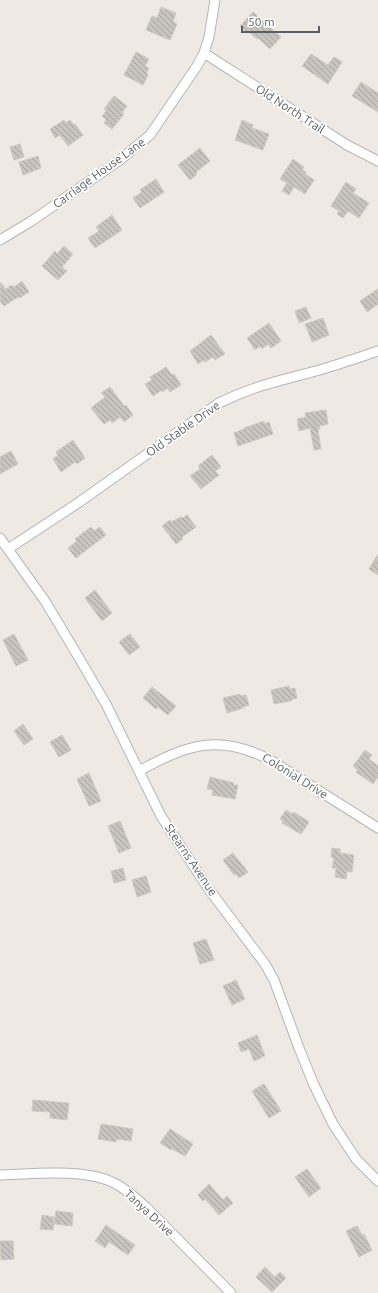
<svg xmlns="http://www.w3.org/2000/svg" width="378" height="1293" font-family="Ubuntu,sans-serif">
<defs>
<pattern id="building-back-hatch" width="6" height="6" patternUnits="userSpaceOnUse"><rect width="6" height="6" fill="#c8c4bf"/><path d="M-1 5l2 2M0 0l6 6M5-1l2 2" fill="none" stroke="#a5a29f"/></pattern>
</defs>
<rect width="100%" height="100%" fill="#eee9e2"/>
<!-- building -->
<path fill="url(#building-back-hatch)" stroke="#d2cac0" d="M161 7 176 13 173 22 177 24 170 40 146 30 152 16 157 18Z
M253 12 281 37 270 49 258 38 257 39 248 31 247 32 240 26Z
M136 52 149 59 145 66 149 68 146 73 148 75 143 85 124 75Z
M311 54 328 65 334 57 342 62 328 84 302 66Z
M361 82 378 93V112L352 96Z
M114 96 127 106 122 112 124 114 112 129 104 123 106 120 102 116 106 111 104 109Z
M64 120 66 123 70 120 74 125 75 124 83 135 68 146 60 135 55 138 50 129Z
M242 120 253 125 252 128 269 134 263 150 235 140Z
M20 144 24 157 14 160 10 147Z
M200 148 210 161 196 172 197 174 190 180 178 165Z
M38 156 41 168 23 175 19 162Z
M293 159 304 167 302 170 306 172 305 174 314 180 305 194 294 187 289 195 282 191 287 183 280 179Z
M156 179 164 192 140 208 133 198 142 192 140 190Z
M346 182 356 189 353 193 369 203 359 218 348 211 343 218 337 214 339 211 331 206Z
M112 215 122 230 95 248 88 238 99 231 96 227Z
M64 246 73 254 62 267 67 271 58 280 42 266 55 251 57 254Z
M22 281 29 292 19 298 18 297 4 306 0 301V282L6 289 12 285 14 287Z
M378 289V304L367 312 360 301Z
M306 307 311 318 299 323 295 311Z
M323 318 329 335 312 342 305 324Z
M269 323 281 341 271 348 268 344 262 349 260 346 255 350 247 338Z
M211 335 225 354 215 360 213 357 205 362 204 360 198 364 190 351Z
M166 367 172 375 174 374 181 385 170 392 167 388 163 392 162 390 153 396 145 384 152 380 150 377Z
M110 387 124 406 126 405 133 415 124 422 120 417 112 423 110 420 104 424 91 408 105 397 101 393Z
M326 410 328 424 319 426 320 429H318L321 449 314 450 310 428 299 431 297 419 306 417 305 413Z
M264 421V424L269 422 273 434 238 446 234 433 244 429V428Z
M73 440 85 458 77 464 75 462 61 472 53 459 58 455 56 452Z
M11 451 18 464 0 474V457Z
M212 455 221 467 215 471 219 475 201 489 190 476 200 469 198 466Z
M187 515 196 527 182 537 183 539 176 544 162 526 170 520 171 522 181 517 183 518Z
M91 527 94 531 100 527 106 535 76 558 68 548 77 541 75 539Z
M378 554V575L369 569Z
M95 590 112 613 102 621 85 598Z
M14 634 28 660 16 666 3 640Z
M130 634 140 647 129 655 119 642Z
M289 686 290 689 295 688 297 698 291 700V701L274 704 271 690Z
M152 687 176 706 168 715 158 707 156 709 143 698Z
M240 694V696L246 695 249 705 243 707V708L227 713 223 698Z
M23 724 33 739 24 745 14 731Z
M62 735 71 750 59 757 50 742Z
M365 750 372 755 369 759 378 766V777L373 784 356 772 358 770 353 766Z
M89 773 101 801 89 806 77 779Z
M210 777 234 783 233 785H238L235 799 212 795 213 790 207 789Z
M286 810 292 814 294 812 309 822 301 834 282 823 283 821 280 819Z
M120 821 131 848 119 853 108 826Z
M332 848 340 849V853L354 855 352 872 347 871 346 879 335 877 336 868H332L334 858 331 857Z
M233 853 248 872 239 878 236 874 234 875 223 860Z
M123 868 126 880 114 883 111 871Z
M146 876 151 892 137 897 132 880Z
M206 939 214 960 200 964 193 943Z
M236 980 245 999 232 1005 223 986Z
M257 1035 265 1056 254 1061 249 1049 241 1052 238 1043Z
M264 1084 281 1111 269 1118 252 1091Z
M33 1100 69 1103 67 1120 50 1118V1112L32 1111Z
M101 1124 133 1129 131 1141 117 1139 116 1142 98 1139Z
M170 1129 193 1144 185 1156 172 1149 171 1150 160 1143Z
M307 1169 321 1188 309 1197 295 1177Z
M209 1184 223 1200 227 1196 233 1203 219 1215 205 1199 203 1201 198 1195Z
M56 1211 73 1213 72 1226 54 1224Z
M42 1215 54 1217 53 1230 40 1229Z
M106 1225 135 1245 128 1255 109 1242 105 1248 95 1241Z
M357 1226 362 1235 364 1234 372 1250 359 1257 346 1231Z
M0 1241H13L14 1259 1 1260Z
M265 1267 275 1277 280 1272 286 1278 272 1292 256 1277Z"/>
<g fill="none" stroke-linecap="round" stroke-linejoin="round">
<defs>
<path id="minor" d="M204 53 347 145 378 161
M0 240 30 222 81 187 121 159 150 135 197 66 204 53 209 37 215 0
M0 538 45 601 72 646 106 704 161 816 208 888 265 964 274 980 299 1048 314 1085 333 1124 356 1159 378 1181
M8 549 78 503 219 403C251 387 281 380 316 371 337 365 357 358 378 351
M139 771C188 744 220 733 272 761L378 828
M0 1175C32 1174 85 1168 114 1183 126 1189 136 1198 146 1207L231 1293"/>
</defs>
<!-- minor casing -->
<use href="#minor" stroke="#b2b6ba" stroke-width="11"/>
<!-- minor -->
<use href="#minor" stroke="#fff" stroke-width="9"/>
</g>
<g text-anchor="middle" stroke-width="3.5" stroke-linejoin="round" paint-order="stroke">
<!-- street labels -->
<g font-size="12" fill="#5a5f63" stroke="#fff">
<text transform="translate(290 109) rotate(33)" y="4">Old North Trail</text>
<text transform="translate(99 173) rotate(-36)" y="4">Carriage House Lane</text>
<text transform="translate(183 429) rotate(-35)" y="4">Old Stable Drive</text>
<text transform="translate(295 776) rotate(32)" y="4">Colonial Drive</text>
<text transform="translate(191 860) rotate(56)" y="4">Stearns Avenue</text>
<text transform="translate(149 1213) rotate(43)" y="4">Tanya Drive</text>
</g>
</g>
<!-- scale -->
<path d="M242 26v6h77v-6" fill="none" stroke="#5a5f63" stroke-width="2"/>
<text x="248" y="26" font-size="12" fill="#5a5f63" stroke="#ffffff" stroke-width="3" paint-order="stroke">50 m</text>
</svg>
